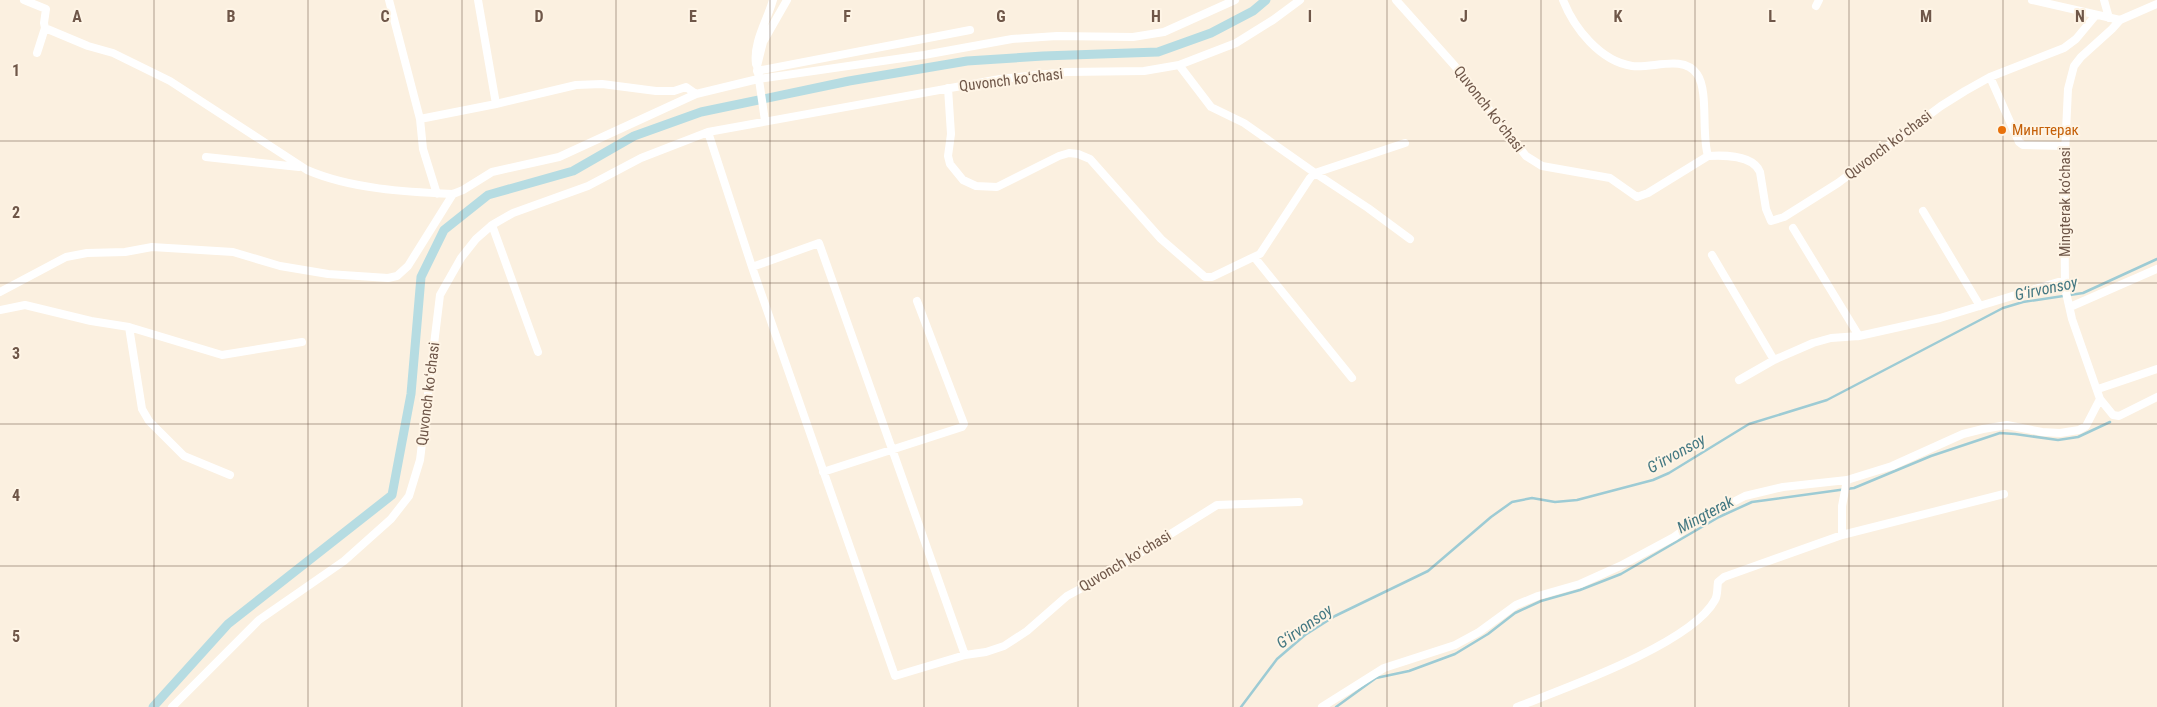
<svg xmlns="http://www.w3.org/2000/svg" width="2157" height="707" font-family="'Roboto Condensed',sans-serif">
<rect width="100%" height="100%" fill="#fbf0e0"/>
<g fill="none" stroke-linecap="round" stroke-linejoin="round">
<!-- stream -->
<path stroke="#9dcbd4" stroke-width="2.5" d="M1241 707 1277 659 1305 635 1335 616 1428 571 1491 517 1512 502 1532 498 1555 502 1577 500 1653 480 1669 473 1749 424 1827 400 2003 308 2023 302 2083 293 2157 259
M1336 707 1376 678 1409 671 1455 654 1488 634 1515 613 1541 601 1580 590 1621 574 1719 517 1752 502 1854 488 1931 456 2000 433 2015 434 2058 440 2078 437 2110 422"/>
<!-- canal -->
<path stroke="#b6dce2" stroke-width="9" d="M153 707 228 624 392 495 411 394 421 277 444 230 488 195 573 171 634 136 701 112 849 81 967 61 1043 56 1158 52 1211 33 1253 11 1266 0"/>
<!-- street -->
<path stroke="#fff" stroke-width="8" d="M24 0 46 9 44 23 45 28 88 46 113 53 170 81 307 170C351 189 406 192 453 194L463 190 492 172 559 157 696 94 758 79 924 55 1012 39 1057 36 1133 37 1164 32 1235 0
M389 0 420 119
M1396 0 1454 65 1526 156 1542 166 1610 178 1637 197 1648 193 1708 156
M1563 0C1574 28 1600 61 1632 66 1652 69 1683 54 1697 74 1709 91 1701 133 1708 156 1723 155 1753 155 1760 172L1766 209 1771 221 1784 217 1838 183 1941 106 1965 91 1990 77 2064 48 2076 39 2096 15
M2032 0 2120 20
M2104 0 2109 18
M2157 4 2120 20 2112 29 2081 57 2074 66 2068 89 2064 174 2065 288 2072 319 2100 399 2113 415 2119 416 2157 397
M1816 6 1819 0
M37 53 45 28
M756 64C753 42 767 21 773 0
M1179 65 1211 107 1244 123 1315 173 1405 143
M757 71 970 30
M1990 77 2019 142 2023 145 2065 146
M948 88 951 134 948 156 950 164 963 180 976 186 997 187 1059 156 1069 153 1078 154 1090 159 1161 239 1205 277H1212L1260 254 1310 178 1315 173 1368 208 1410 239
M496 104 576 85 602 84 656 91H674L686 87 696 94
M765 121 757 66 763 42 787 0
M708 132 752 267 895 676 965 655 986 652 1004 646 1027 631 1067 596 1095 581 1217 505 1299 502
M206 157 299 167
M437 194 423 149 420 119 496 104 478 0
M1923 211 1980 306
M492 225 538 352
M1793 228 1859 336
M1712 255 1774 360 1813 343 1831 338 1859 336 1940 318 2065 280
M1255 258 1352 378
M752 267 819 243 965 655
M0 292 66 257 87 253 125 252 152 247 233 252 280 266 328 274 388 278 397 276 408 266 453 194
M2070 307 2157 269
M0 310 25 305 91 321 129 327 222 355 302 342
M129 327 142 409 149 421 184 456 230 475
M1739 380 1774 360
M2098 389 2157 369
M823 472 962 427 964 424 917 301
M1842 535V506L1847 480
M172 707 259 620 344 561 391 519 409 496 420 460 440 295 461 258 476 239 492 225 513 213 588 186 641 158 708 132 1000 79 1067 72 1144 71 1179 65 1236 43 1273 20 1300 0
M1322 707 1384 668 1455 645 1479 632 1516 605 1538 596 1580 584 1620 566 1674 537 1696 521 1745 496 1783 487 1847 480 1892 466 1963 434 1983 429 2007 425 2042 432 2060 433 2079 430 2086 426 2100 399
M1517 707C1565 688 1691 644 1715 600 1718 595 1717 587 1718 582L1724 577 1842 535 2004 494"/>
</g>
<!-- grid -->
<path fill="none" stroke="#6f5749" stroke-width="1" stroke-opacity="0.55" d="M154 0V707M308 0V707M462 0V707M616 0V707M770 0V707M924 0V707M1078 0V707M1233 0V707M1387 0V707M1541 0V707M1695 0V707M1849 0V707M2003 0V707M0 141H2157M0 283H2157M0 424H2157M0 566H2157"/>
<!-- markers -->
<circle fill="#e8710a" stroke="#fef4e5" stroke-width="2" cx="2002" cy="130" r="5"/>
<g text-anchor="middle" stroke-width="4" stroke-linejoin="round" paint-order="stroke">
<!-- street labels -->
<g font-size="15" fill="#6f5749" stroke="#fef4e5">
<text transform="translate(1011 80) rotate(-7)" y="5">Quvonch koʻchasi</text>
<text transform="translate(1489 109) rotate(52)" y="5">Quvonch koʻchasi</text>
<text transform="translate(1888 145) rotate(-37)" y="5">Quvonch koʻchasi</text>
<text transform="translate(2065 202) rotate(-90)" y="5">Mingterak ko‘chasi</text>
<text transform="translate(428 394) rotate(-83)" y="5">Quvonch koʻchasi</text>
<text transform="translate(1125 561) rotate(-31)" y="5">Quvonch koʻchasi</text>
</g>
<!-- food labels -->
<g font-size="15" fill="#c56008" stroke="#fef4e5" text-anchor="start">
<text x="2012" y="135">Мингтерак</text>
</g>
<!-- water labels -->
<g font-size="16" font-style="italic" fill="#447882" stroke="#fef4e5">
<text transform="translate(2046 288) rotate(-12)" y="6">G‘irvonsoy</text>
<text transform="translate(1676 453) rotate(-29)" y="6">G‘irvonsoy</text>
<text transform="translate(1705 514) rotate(-28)" y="6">Mingterak</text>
<text transform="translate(1304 626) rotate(-35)" y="6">G‘irvonsoy</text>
</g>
</g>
<g font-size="16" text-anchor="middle" font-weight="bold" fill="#6f5749" stroke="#fef4e5" stroke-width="4" stroke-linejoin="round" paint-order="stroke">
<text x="77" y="22">A</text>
<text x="231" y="22">B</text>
<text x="385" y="22">C</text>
<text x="539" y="22">D</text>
<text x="693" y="22">E</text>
<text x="847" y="22">F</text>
<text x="1001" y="22">G</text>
<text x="1156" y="22">H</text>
<text x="1310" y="22">I</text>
<text x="1464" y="22">J</text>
<text x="1618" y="22">K</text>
<text x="1772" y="22">L</text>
<text x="1926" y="22">M</text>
<text x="2080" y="22">N</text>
<text x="16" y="76">1</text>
<text x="16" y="218">2</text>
<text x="16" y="359">3</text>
<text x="16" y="501">4</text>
<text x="16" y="642">5</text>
</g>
</svg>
